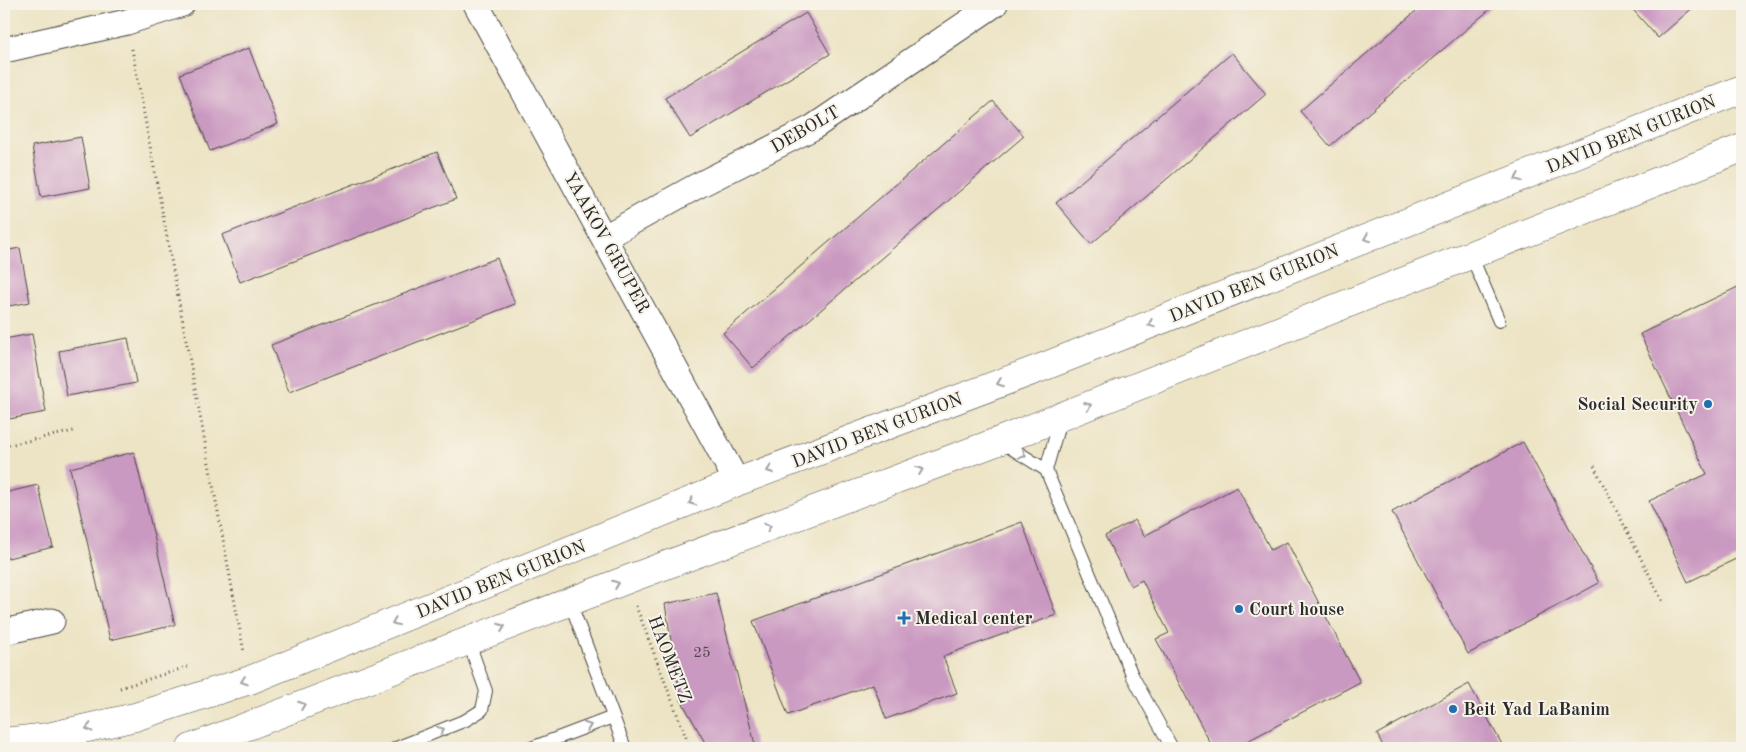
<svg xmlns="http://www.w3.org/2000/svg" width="1746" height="752" font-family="'Old Standard TT',serif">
<rect width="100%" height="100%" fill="#f7f3e8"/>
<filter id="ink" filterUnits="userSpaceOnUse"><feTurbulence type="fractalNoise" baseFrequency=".02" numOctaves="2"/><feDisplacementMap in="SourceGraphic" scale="10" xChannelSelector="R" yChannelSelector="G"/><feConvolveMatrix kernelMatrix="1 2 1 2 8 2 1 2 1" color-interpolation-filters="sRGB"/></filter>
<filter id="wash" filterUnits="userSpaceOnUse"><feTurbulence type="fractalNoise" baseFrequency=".0096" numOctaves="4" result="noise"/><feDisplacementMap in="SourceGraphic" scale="20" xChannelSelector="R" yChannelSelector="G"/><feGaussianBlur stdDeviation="1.12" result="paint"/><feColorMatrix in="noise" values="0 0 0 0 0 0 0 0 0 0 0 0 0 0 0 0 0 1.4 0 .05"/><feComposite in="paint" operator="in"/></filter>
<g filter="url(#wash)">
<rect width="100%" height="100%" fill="#ede4c5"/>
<g id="blocks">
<!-- building -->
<path fill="#ca99c1" d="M1424 4H1496L1330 146 1300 111Z
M1628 4H1697L1658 38Z
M806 13 830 54 690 138 665 98Z
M249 48 278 124 210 151 180 74Z
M1232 53 1266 94 1091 244 1056 203Z
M993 101 1024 136 753 368 723 333Z
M81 137 90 188 41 197 32 146Z
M437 152 456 199 240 282 222 235Z
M20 248 30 302 4 307V251Z
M497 258 515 304 289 392 271 345Z
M1742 285V556L1688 582 1649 501 1707 474 1640 334Z
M32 334 46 412 4 420V339Z
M128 338 136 383 67 396 59 351Z
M1523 442 1599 583 1468 654 1392 512Z
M134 452 175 625 110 640 70 468Z
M38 485 53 547 4 559V493Z
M1237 487 1271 550 1287 542 1360 682 1234 748H1213L1156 639 1169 633 1142 580 1131 586 1105 536 1135 520 1144 536Z
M1022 522 1056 615 943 656 957 693 886 719 873 684 788 715 753 621Z
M716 593 756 748H708L681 700 665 604Z
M1469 684 1504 748H1384L1377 734Z"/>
</g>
</g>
<g filter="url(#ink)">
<use href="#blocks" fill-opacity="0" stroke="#484742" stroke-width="1"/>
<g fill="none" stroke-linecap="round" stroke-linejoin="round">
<defs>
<path id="service" d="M1471 255 1499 321
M1000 441 1046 470 1132 675 1172 748
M1046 470 1061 417
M570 602 625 748
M396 748 466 720 482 710 486 691 468 640
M531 748 613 717"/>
<path id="minor" d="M476 4 737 482
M4 50 127 22 182 4
M605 237 695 187 812 128 995 4
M4 632 52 621"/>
<path id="secondary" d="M4 742 48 737 135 717 250 680 737 482 1043 367 1742 89
M191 748 626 580 999 441 1742 148"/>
</defs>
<!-- service casing -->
<use href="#service" stroke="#484742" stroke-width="14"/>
<!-- minor casing -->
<use href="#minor" stroke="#484742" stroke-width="27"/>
<!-- secondary casing -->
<use href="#secondary" stroke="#484742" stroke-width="29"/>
<!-- path -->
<path stroke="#484742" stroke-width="3" stroke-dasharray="1 4" stroke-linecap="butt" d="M132 49 244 652
M4 446 74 431
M1594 466 1663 602
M636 606 690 748
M120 688 190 666"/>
<!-- service -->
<use href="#service" stroke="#fff" stroke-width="12"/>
<!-- minor -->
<use href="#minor" stroke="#fff" stroke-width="25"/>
<!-- secondary -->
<use href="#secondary" stroke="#fff" stroke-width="28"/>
</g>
<!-- one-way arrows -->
<defs><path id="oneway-chevron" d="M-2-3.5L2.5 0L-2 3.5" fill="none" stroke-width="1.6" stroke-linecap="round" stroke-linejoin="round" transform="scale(1.25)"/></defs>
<g stroke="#a0a0a0">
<use href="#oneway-chevron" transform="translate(1518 178) rotate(158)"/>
<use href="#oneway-chevron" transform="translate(1367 238) rotate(158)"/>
<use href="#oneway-chevron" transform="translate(1151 324) rotate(158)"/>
<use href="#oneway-chevron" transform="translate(1000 383) rotate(159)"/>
<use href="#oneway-chevron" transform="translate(1088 406) rotate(-22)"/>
<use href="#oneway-chevron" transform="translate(1023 455) rotate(31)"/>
<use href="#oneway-chevron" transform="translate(770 470) rotate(160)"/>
<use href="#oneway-chevron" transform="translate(920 470) rotate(-20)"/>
<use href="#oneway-chevron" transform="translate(692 502) rotate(157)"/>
<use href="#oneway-chevron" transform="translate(768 527) rotate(-20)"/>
<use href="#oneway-chevron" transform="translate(616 584) rotate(-21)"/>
<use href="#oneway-chevron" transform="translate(395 622) rotate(158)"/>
<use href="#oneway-chevron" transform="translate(502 627) rotate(-21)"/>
<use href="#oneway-chevron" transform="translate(244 681) rotate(161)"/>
<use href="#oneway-chevron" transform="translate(302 705) rotate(-21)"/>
<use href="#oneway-chevron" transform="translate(588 726) rotate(-21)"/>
<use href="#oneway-chevron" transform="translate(89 728) rotate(167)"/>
<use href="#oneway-chevron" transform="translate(441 730) rotate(-22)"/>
</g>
</g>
<!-- markers -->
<g fill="#1f6fb2" stroke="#f7f3e8" stroke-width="2">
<circle cx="1708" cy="404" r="5"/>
<circle cx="1239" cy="609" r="5"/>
<path d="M901.5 610.5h5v5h5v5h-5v5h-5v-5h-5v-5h5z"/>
<circle cx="1453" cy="709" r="5"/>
</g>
<g text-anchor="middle" stroke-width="4" stroke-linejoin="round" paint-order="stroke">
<!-- number labels -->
<g font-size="15" fill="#534650">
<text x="702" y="657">25</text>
</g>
<!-- street labels -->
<g font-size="18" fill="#2b2b2b" stroke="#f7f3e8">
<text transform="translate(805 129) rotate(-30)" y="6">DEBOLT</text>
<text transform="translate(1631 134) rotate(-22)" y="6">DAVID BEN GURION</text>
<text transform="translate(607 242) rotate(61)" y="6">YAAKOV GRUPER</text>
<text transform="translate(1254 283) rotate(-22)" y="6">DAVID BEN GURION</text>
<text transform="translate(877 430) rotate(-21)" y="6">DAVID BEN GURION</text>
<text transform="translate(501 579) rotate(-22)" y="6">DAVID BEN GURION</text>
<text transform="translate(670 659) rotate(69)" y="6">HAOMETZ</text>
</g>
<!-- poi labels -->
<g font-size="18" font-weight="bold" fill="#2b2b2b" stroke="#f7f3e8" text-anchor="start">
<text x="1698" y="410" text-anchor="end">Social Security</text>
<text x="1249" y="615">Court house</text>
<text x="915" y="624">Medical center</text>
<text x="1463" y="715">Beit Yad LaBanim</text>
</g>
</g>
<!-- margin -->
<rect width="1746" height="752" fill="none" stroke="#f7f3e8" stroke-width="20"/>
</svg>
